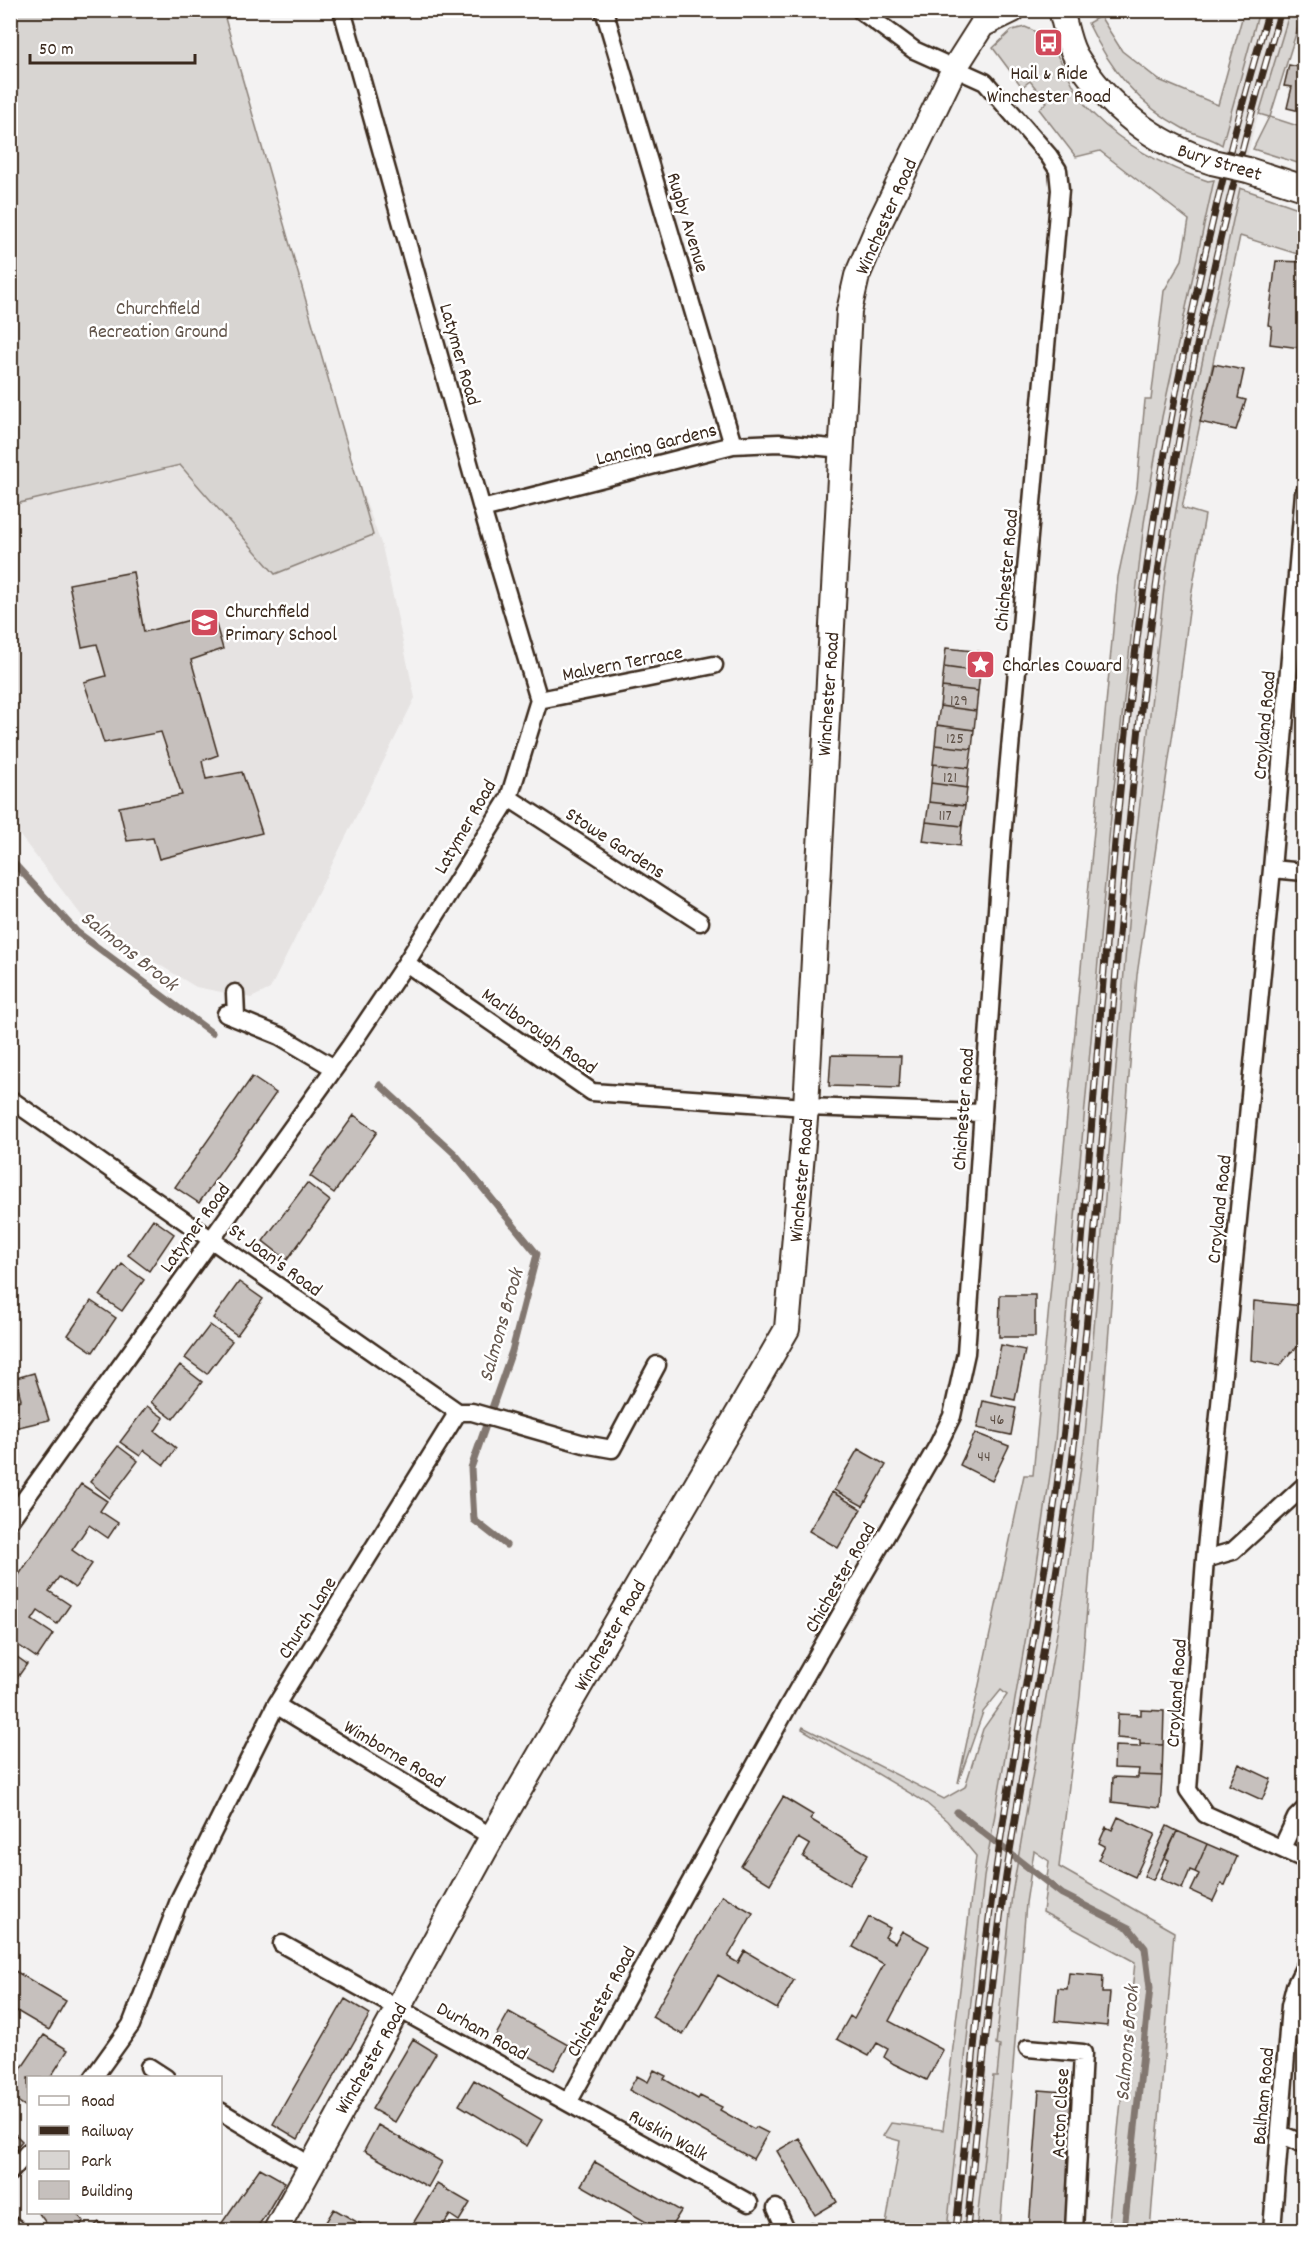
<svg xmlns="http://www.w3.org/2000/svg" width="1315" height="2241" font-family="Dekko,sans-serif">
<rect width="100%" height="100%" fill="#f3f2f2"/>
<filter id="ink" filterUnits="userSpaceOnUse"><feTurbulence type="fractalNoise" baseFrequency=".0167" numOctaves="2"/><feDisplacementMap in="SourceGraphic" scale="12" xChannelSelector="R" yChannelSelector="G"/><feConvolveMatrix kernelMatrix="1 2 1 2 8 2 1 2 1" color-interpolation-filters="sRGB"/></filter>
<g filter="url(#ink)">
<!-- built -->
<path fill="#e6e3e2" d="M1259 11H1290L1253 132 1235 209 1195 395 1166 571 1138 809 1085 1436 1071 1541 1012 1894 996 2044 1000 2045 997 2077H993L976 2230H947L984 1877 1028 1625 1055 1441 1112 805 1144 523 1162 417 1187 293 1238 83Z
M307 343 382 546 415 698 270 989 251 998 196 987 85 920 11 824V444Z"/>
<!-- green -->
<path fill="#d8d5d2" stroke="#8a8078" stroke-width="1.5" d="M10 11H223L373 535 275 574 180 465 11 505Z
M1244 11H1259L1222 145C1211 137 1196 135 1184 129 1138 105 1110 69 1088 23L1100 16 1122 51 1159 80 1218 105Z
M1290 11H1303L1270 117 1304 128V165L1253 149 1269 117 1259 114Z
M1025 27C1062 39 1067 89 1094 115 1126 147 1165 167 1208 181L1214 180 1162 417 1144 523 1112 805 1055 1441 1028 1625 984 1877 947 2230H885L900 2141 883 2136 891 2123 943 2130 976 1856 947 1821 925 1802 802 1729 803 1727 944 1799 965 1787 983 1729 1007 1695 1001 1690 983 1712 958 1783 1024 1475H1033L1118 577 1137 487 1145 400H1151L1164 291 1182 260 1189 220 1100 151 1076 157 1039 109 1047 102 1030 81 1022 87 993 48 1012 30Z
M1240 188 1304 210V256L1240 236 1182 508 1205 515 1191 596 1177 705 1137 975 1080 1696 1059 1867 1174 1932 1150 2230H1108L1135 1962 1043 1912 1049 1861 1034 1851 1026 1903 1000 2230H976L993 2076H997L1000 2046 996 2045 1012 1894 1064 1592 1085 1436 1133 865 1166 571 1195 395Z"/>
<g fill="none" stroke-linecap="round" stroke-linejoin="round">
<!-- stream -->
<path stroke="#827770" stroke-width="7" d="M10 859 77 932 212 1033
M380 1085 455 1154 537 1254 512 1351 471 1468 474 1520 506 1545
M957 1812 1062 1894 1129 1928 1145 1948 1150 1988 1124 2230"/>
</g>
<!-- building -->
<path fill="#c6c0bd" stroke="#3b2a1e" stroke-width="1.5" d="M1289 65 1304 68V112L1287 108 1292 87 1284 86Z
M1276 261 1304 262V328H1302L1300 348 1270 344 1272 326 1268 325Z
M1214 364 1244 370 1238 398 1246 400 1236 430 1200 422Z
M133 572 144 632 213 614 223 649 191 660 218 755 202 761 206 779 242 772 262 833 159 859 153 838 127 841 119 807 182 795 161 732 104 743 84 682 106 676 97 644 82 647 69 584Z
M946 648 982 652 980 672 944 667Z
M944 667 980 672 978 691 942 687Z
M942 687 978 691 976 711 940 706Z
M940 706 976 711 974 730 937 725Z
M937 725 974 730 972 749 935 745Z
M935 745 972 749 969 768 933 764Z
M933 764 969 768 967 788 931 783Z
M931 783 967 788 965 806 929 802Z
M929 802 965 806 962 826 926 822Z
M926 822 962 826 960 846 923 841Z
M831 1055 901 1056 899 1088 829 1086Z
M252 1077 276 1093 199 1203 175 1187Z
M354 1115 377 1132 334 1193 310 1176Z
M307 1183 330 1201 287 1260 263 1241Z
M153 1219 174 1234 149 1271 128 1255Z
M122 1264 144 1280 122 1311 100 1296Z
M239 1282 263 1299 237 1335 213 1318Z
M1000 1295H1035V1337H999Z
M91 1301 116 1318 93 1352 68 1335Z
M1254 1301 1304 1306V1342L1290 1353 1280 1366 1251 1360Z
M210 1325 232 1341 207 1374 185 1358Z
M1001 1345 1025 1350 1015 1400 991 1395Z
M180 1365 202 1382 173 1419 151 1402Z
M34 1373 49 1420 10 1429V1403L21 1400 16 1378Z
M983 1401 1016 1408 1011 1435 977 1428Z
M147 1406 164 1418 155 1431 176 1448 164 1465 144 1450 140 1456 120 1442Z
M975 1433 1009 1446 992 1481 960 1465Z
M118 1446 138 1461 110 1498 90 1482Z
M858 1449 886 1465 863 1506 834 1490Z
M81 1484 107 1501 100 1511 118 1523 108 1538 89 1525 72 1550 92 1564 75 1588 59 1577 49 1591 70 1605 57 1624 38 1611 32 1620 53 1634 37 1658 15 1643 10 1649V1588Z
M832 1492 861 1509 838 1548 809 1531Z
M10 1652 27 1664 10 1688Z
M1141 1710 1164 1711 1163 1745 1140 1744V1740L1117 1738 1118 1714 1141 1715Z
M1140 1744 1163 1745 1162 1776 1138 1775 1139 1769 1114 1768 1115 1746 1140 1747Z
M1239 1764 1271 1779 1262 1800 1229 1785Z
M1138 1775 1162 1776 1160 1808 1112 1802 1113 1777 1138 1778Z
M783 1797 813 1815 810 1819 868 1854 849 1885 803 1857 810 1845 798 1838 770 1884 741 1866Z
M1118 1817 1155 1834 1135 1877 1098 1860 1105 1846 1099 1843 1106 1827 1112 1830Z
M1167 1826 1177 1831 1153 1880 1144 1876Z
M1177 1831 1207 1844 1195 1872 1190 1870 1182 1889 1160 1879 1169 1860 1165 1858Z
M1207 1844 1237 1857 1225 1885 1221 1884 1213 1901 1191 1891 1199 1874 1195 1872Z
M722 1895 753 1913 728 1957 738 1963 745 1951 794 1980 777 2009 718 1975 683 2035 652 2017Z
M869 1917 890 1928 885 1937 895 1943 902 1931 929 1946 889 2021 943 2050 927 2080 894 2064 884 2057 888 2049 877 2043 869 2056 837 2039 850 2016 854 2019 884 1964 853 1947Z
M10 1968 66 2001 49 2030 10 2007Z
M1069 1973 1103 1976 1102 1993H1110L1107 2026 1055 2021 1058 1988 1067 1989Z
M345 1999 370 2014 298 2139 273 2124Z
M509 2012 568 2045 554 2070 495 2037Z
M44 2035 68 2050 50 2078H28V2108L10 2096V2085Z
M413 2039 436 2053 395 2122 372 2109Z
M654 2070 666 2076 664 2079 698 2099 700 2096 722 2107 720 2110 754 2129 756 2127 768 2133 753 2159 629 2090 637 2076 648 2082Z
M474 2080 542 2120 527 2146 459 2105Z
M1039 2090 1077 2093 1067 2230H1029Z
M378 2125 442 2162 428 2187 364 2151Z
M10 2129 22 2141 10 2154Z
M799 2138 837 2202 815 2215 777 2151Z
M595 2162 681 2211 669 2230H660L581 2185Z
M260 2168 285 2182 265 2216 255 2230H217Z
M437 2184 470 2203 459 2221 450 2215 440 2230H409Z
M334 2209 371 2230H321Z
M38 2212H76L83 2221 79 2228 82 2230H51Z
M99 2222 107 2230H90Z
M811 2222 836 2226V2230H810Z"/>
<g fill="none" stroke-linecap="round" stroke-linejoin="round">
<defs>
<path id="street" d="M604 10 733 445
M1304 493 1272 869 1205 1559 1188 1790 1205 1814 1304 1859
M482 509 733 445 779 443 842 449
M539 700 714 665
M509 798 700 922
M1272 869 1304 872
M406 963 592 1092 806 1107 981 1113
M235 993 236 1016
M226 1014 280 1036 334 1068
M10 1099 458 1412
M10 1520 349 1048 406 963 509 798 539 700 482 509 342 10
M1205 1559 1233 1551 1304 1486
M276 1705 492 1837
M1282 1848 1296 1818 1304 1810
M282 1944 749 2203
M1028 2048 1083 2053 1074 2230
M149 2067 166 2078
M93 2078 131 2025 180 1898 276 1705 458 1412H472L584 1444 612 1449 657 1365
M569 2101 787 1708 938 1445 952 1416 966 1353 1002 838 1060 190 1058 170 1049 156 985 82 914 50 860 10
M220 2111 310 2165
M1280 2134 1304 2144
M10 2172 28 2152
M776 2208 786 2230
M1272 2230 1290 2006 1295 1986 1304 1968"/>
<path id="secondary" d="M1061 10C1065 24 1068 43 1075 55 1107 107 1155 144 1212 162
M982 25 1013 10
M1248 170 1304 188
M10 2229 12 2230
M276 2230 492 1837 787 1329 806 1107 849 311 857 276 880 222 954 69 982 25 986 10"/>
</defs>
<!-- street casing -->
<use href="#street" stroke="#3b2a1e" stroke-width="21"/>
<!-- secondary casing -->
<use href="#secondary" stroke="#3b2a1e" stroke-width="28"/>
<!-- street -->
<use href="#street" stroke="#fff" stroke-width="16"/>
<!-- secondary -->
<use href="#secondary" stroke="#fff" stroke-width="24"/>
<defs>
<path id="rail" d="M956 2230C968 2115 977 1998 994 1883 1017 1723 1050 1564 1067 1403 1095 1134 1106 863 1143 594 1170 397 1212 202 1269 10
M967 2230C978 2115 988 1998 1005 1883 1029 1723 1062 1564 1079 1403 1106 1134 1119 863 1155 595 1181 397 1224 202 1281 10"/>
</defs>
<!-- rail casing -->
<use href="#rail" stroke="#3b2a1e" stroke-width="7"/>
<!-- rail -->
<use href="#rail" stroke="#fff" stroke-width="4.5" stroke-dasharray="14" stroke-linecap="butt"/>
<defs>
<path id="secondary-bridge" d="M1212 162 1248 170"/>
</defs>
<!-- secondary-bridge casing -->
<use href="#secondary-bridge" stroke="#3b2a1e" stroke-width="28" stroke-linecap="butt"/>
<!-- secondary-bridge -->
<use href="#secondary-bridge" stroke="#fff" stroke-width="24"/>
</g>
</g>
<!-- icons -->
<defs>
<symbol id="bus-square" viewBox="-11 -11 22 22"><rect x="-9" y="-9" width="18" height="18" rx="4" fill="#d1495b" stroke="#fff"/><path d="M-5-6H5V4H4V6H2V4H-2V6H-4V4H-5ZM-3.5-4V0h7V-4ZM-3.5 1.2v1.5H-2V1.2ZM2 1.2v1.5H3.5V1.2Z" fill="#fff"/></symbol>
<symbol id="school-square" viewBox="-11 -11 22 22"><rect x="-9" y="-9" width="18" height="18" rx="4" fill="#d1495b" stroke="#fff"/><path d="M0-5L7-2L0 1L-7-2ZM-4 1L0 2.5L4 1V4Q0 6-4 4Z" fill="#fff"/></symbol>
<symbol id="sight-square" viewBox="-11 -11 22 22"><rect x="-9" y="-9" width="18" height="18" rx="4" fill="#d1495b" stroke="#fff"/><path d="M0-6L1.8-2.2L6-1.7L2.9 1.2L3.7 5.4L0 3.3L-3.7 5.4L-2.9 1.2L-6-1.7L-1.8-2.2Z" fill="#fff"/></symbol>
</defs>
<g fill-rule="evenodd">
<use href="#bus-square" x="1032" y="26" width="33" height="33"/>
<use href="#school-square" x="188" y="606" width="33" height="33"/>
<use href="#sight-square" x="964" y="648" width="33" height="33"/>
</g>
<g text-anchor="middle" stroke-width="5" stroke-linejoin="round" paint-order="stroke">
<!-- number labels -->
<g font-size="16" fill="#5e5046">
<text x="959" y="705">129</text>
<text x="955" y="743">125</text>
<text x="950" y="782">121</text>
<text x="945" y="820">117</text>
<text x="997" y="1424">46</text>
<text x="984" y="1461">44</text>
</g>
<!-- poi labels -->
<g font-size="20" fill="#3b2a1e" stroke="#fff" text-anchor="start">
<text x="1049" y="79" text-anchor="middle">Hail &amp; Ride<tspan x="1049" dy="23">Winchester Road</tspan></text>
<text x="225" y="617">Churchfield<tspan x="225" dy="23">Primary School</tspan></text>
<text x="1002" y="671">Charles Coward</text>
</g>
<!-- street labels -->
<g font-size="20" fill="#3b2a1e" stroke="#fff">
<text transform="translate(1220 161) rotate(17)" y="7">Bury Street</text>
<text transform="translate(885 216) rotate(-66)" y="7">Winchester Road</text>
<text transform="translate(689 222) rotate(73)" y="7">Rugby Avenue</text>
<text transform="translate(461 354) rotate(74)" y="7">Latymer Road</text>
<text transform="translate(656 443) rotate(-14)" y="7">Lancing Gardens</text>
<text transform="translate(1005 570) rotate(-85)" y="7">Chichester Road</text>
<text transform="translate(622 662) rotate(-11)" y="7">Malvern Terrace</text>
<text transform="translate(827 694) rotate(-86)" y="7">Winchester Road</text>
<text transform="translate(1263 725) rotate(-85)" y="7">Croyland Road</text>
<text transform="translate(464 826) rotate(-60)" y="7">Latymer Road</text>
<text transform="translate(616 842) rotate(33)" y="7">Stowe Gardens</text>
<text transform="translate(540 1030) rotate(35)" y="7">Marlborough Road</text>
<text transform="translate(962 1109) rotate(-86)" y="7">Chichester Road</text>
<text transform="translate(800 1180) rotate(-85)" y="7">Winchester Road</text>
<text transform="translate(1218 1209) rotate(-84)" y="7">Croyland Road</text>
<text transform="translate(194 1227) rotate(-54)" y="7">Latymer Road</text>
<text transform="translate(276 1259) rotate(36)" y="7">St Joan's Road</text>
<text transform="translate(839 1577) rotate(-60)" y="7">Chichester Road</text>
<text transform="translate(306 1617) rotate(-58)" y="7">Church Lane</text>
<text transform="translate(609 1635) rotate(-60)" y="7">Winchester Road</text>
<text transform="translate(1175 1693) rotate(-86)" y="7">Croyland Road</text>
<text transform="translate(395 1753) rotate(31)" y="7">Wimborne Road</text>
<text transform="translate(600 2001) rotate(-61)" y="7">Chichester Road</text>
<text transform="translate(483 2030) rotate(29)" y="7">Durham Road</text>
<text transform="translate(370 2058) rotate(-60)" y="7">Winchester Road</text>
<text transform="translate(1262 2096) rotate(-85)" y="7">Balham Road</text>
<text transform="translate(1059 2113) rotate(-87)" y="7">Acton Close</text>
<text transform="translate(669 2134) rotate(29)" y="7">Ruskin Walk</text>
</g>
<!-- park labels -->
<g font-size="20" fill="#62554b" stroke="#fff">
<text x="158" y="314">Churchfield<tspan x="158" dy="23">Recreation Ground</tspan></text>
</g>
<!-- water labels -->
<g font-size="21" font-style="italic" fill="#65574e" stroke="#fff">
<text transform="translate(130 950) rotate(38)" y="7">Salmons Brook</text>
<text transform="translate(500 1325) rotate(-74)" y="7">Salmons Brook</text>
<text transform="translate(1126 2043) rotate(-85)" y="7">Salmons Brook</text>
</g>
</g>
<!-- margin -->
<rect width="1315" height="2241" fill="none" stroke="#fff" stroke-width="36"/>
<rect x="18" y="18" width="1279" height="2205" fill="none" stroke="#3b2a1e" stroke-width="2" filter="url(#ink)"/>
<!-- legend -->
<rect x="27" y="2076" width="195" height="138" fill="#ffffff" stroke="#b1aaa5" stroke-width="1.5"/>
<rect x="39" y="2096" width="30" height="9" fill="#ffffff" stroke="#b1aaa5" stroke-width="1.5"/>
<text x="81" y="2106" font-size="18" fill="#3b2a1e">Road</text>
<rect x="39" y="2126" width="30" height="9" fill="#3b2a1e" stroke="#b1aaa5" stroke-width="1.5"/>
<text x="81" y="2136" font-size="18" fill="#3b2a1e">Railway</text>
<rect x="39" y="2151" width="30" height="18" fill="#d8d5d2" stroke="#b1aaa5" stroke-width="1.5"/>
<text x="81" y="2166" font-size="18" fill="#3b2a1e">Park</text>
<rect x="39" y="2181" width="30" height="18" fill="#c6c0bd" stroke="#b1aaa5" stroke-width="1.5"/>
<text x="81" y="2196" font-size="18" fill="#3b2a1e">Building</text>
<!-- scale -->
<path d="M30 54v9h165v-9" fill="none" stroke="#3b2a1e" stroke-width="3"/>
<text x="39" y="54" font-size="18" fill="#3b2a1e" stroke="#ffffff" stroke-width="4.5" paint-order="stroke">50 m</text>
</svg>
